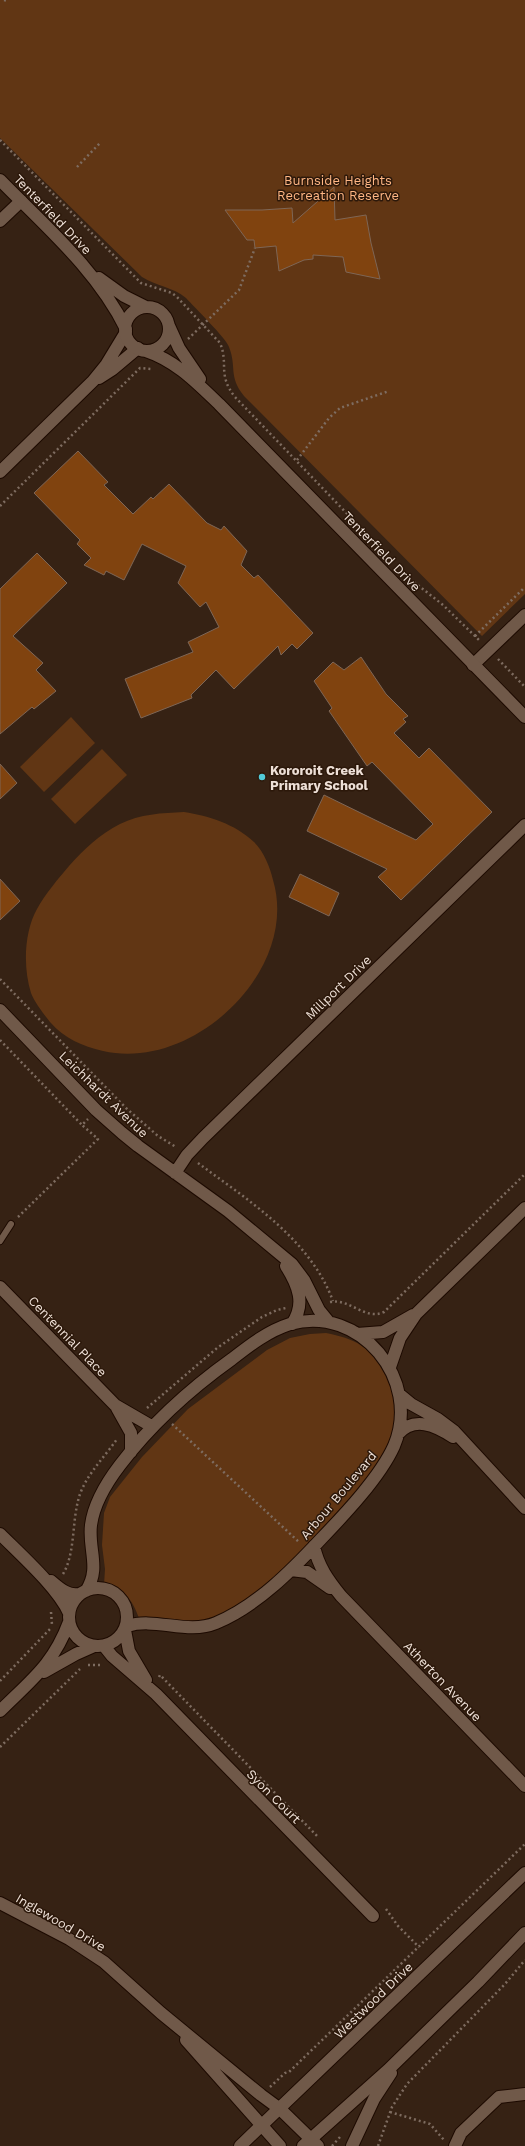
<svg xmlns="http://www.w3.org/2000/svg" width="525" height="2146" font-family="'Work Sans',sans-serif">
<rect width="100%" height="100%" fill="#362214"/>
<!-- green -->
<path fill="#613614" d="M0 0H525V594L482 636 244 396C228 376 237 367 229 347 227 339 194 307 186 298 173 287 156 286 142 277L0 138Z
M71 717 95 743 44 792 20 767Z
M102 749 127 775 75 824 51 799Z
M184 812C209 816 235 824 254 842 264 852 270 867 273 880 300 970 193 1072 103 1051 82 1046 65 1039 50 1022 43 1013 35 1003 31 993 23 968 24 932 37 909 46 893 58 879 69 866 84 849 100 834 120 824 140 814 162 813 184 812Z
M326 1333C353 1338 374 1348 386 1374 394 1390 398 1408 396 1426 390 1468 304 1553 271 1580 261 1589 244 1608 231 1613 222 1616 210 1621 200 1623 185 1625 155 1620 139 1618 131 1597 126 1592 104 1585L105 1569 102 1545 104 1513 110 1497 142 1457 188 1409 267 1350 290 1338 310 1334Z"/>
<!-- building -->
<path fill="#80430f" stroke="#7e6656" d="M334 187 335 220 366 215 371 243 380 279 346 272 343 257 313 255V259L304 260 279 271 276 246 255 248 254 240H247L225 210H262L292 208 293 223Z
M78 451 108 482 104 485 133 514 151 497 153 499 169 484 207 523 221 530 224 526 247 551 241 565 254 578 258 575 313 633 297 649 292 644 281 655 278 646 234 689 216 670 191 695 192 698 141 718 125 679 193 652 188 642 219 627 206 602 200 607 178 583 186 566 142 544 124 580 106 571 104 575 84 565 91 558 77 544 80 540 34 493Z
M37 553 67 583 13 636 43 663 36 670 56 691 34 709 32 707 0 734V589Z
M361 657 386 694 408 716 403 719 406 722 394 733 419 758 429 748 492 812 401 900 378 877 387 869 307 831 324 795 416 840 433 824 372 762 367 766 329 711 332 708 314 681 333 662 344 670Z
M0 764 17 783 0 799Z
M300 874 339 893 329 916 289 897Z
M0 879 20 901 0 920Z"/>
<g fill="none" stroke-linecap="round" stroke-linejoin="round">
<defs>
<path id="lane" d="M0 1241 11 1224"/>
<path id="street" d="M0 221 21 201
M99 378 113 369 138 348
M0 472 93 381 106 365 126 332
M473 665 525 615
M0 1010 96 1110 122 1133 138 1146 228 1211 292 1264 304 1280 319 1310 328 1321
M175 1173 187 1155 203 1138 525 825
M286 1266C298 1285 306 1304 292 1324
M0 1287 115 1405 153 1427
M357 1334 383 1332 413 1315
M390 1367 400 1338 416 1314 525 1208
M400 1395 411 1404 438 1419 454 1431 525 1508
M117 1408 131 1433V1452
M398 1434C414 1416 435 1425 453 1437
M0 1534C20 1554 58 1588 69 1613
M314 1546C318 1566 328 1580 341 1596L525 1786
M291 1570 307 1572 330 1588
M51 1581C59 1588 70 1598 82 1593
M69 1617a29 29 0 1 1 58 0a29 29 0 1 1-58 0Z
M86 1591C101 1568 88 1550 91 1525 94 1502 107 1482 120 1465 152 1423 190 1389 232 1359 250 1345 268 1331 290 1324 360 1304 422 1380 394 1446 380 1477 345 1514 321 1539 292 1570 257 1606 216 1623 187 1635 156 1617 127 1626
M125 1630 129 1651 146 1680
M104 1646 112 1656 156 1694 373 1916
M44 1672 76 1654 94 1646
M0 1711C31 1680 53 1665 69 1622
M455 2146 461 2133 499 2097 525 2094"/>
<path id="secondary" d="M0 180C45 226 97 270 126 329
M99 278 124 296 146 307
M125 329a22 22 0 1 1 44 0a22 22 0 1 1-44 0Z
M169 326 179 348 200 379
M146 351C176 361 196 382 219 404L525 717
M0 1903 69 1939 104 1962 161 2013 261 2095 280 2109 318 2146
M186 2040 280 2146
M240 2146 525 1873
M303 2146 388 2070 478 1982 525 1933
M352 2146 374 2099 391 2073"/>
</defs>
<!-- lane casing -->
<use href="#lane" stroke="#1d0a01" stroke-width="8"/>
<!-- street casing -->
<use href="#street" stroke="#1d0a01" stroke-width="14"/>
<!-- secondary casing -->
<use href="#secondary" stroke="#1d0a01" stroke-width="14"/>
<!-- path -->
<path stroke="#7e6c60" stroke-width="2.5" stroke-dasharray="2 3" stroke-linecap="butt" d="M4 0 8 1
M0 140 141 283 172 293 177 297 220 343C229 364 217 374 235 397L356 523
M77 167 100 143
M188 339 239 290 255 248
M297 460 329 418 340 408 389 391
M0 506 137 371 140 368 151 369
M414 582 443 605 480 641
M475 636 525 587
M498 659 525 687
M0 979 126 1108 158 1136 176 1147
M0 1040 82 1125
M105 1101 112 1095
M198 1163C249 1201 310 1239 333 1301
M18 1217 98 1139 82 1125 88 1119
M330 1302C350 1298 365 1321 384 1312L525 1174
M147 1408 217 1348 262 1317 277 1310 286 1308
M172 1424 300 1543
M63 1574C75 1554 72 1524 78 1501 83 1478 104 1458 117 1439
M51 1612 52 1625
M88 1665H101
M159 1677 160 1675 319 1838
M0 1681 50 1629
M0 1747 80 1669
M386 1909 398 1926 419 1947
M270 2087 285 2073 289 2072 525 1844
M390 2112 430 2124 444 2140
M332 2146 340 2137
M378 2146 392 2107 407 2084 505 1984 525 1960"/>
<!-- lane -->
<use href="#lane" stroke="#705949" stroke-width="6"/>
<!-- street -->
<use href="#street" stroke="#705949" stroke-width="12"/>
<!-- secondary -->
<use href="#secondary" stroke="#705949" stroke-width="12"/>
</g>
<!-- markers -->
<circle fill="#52cbd8" stroke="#2c180a" stroke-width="1.5" cx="262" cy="777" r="4"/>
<g text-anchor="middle" stroke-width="3" stroke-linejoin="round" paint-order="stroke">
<!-- park labels -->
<g font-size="13" fill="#ffb684" stroke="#2c180a">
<text x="338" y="185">Burnside Heights<tspan x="338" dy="15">Recreation Reserve</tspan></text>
</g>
<!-- street labels -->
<g font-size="13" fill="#eee0d7" stroke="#2c180a">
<text transform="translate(53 214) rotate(46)" y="5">Tenterfield Drive</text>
<text transform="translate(382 551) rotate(46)" y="5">Tenterfield Drive</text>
<text transform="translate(338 987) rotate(-44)" y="5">Millport Drive</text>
<text transform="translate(104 1094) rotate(44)" y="5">Leichhardt Avenue</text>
<text transform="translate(68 1336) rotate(46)" y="5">Centennial Place</text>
<text transform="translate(338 1495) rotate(-50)" y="5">Arbour Boulevard</text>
<text transform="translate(443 1681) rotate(46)" y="5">Atherton Avenue</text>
<text transform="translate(274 1796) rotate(45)" y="5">Syon Court</text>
<text transform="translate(61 1922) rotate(30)" y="5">Inglewood Drive</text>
<text transform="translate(373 2000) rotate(-44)" y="5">Westwood Drive</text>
</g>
<!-- poi labels -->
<g font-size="13" font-weight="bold" fill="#eee0d7" stroke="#2c180a" text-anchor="start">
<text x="270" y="775">Kororoit Creek<tspan x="270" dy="15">Primary School</tspan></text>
</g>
</g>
</svg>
